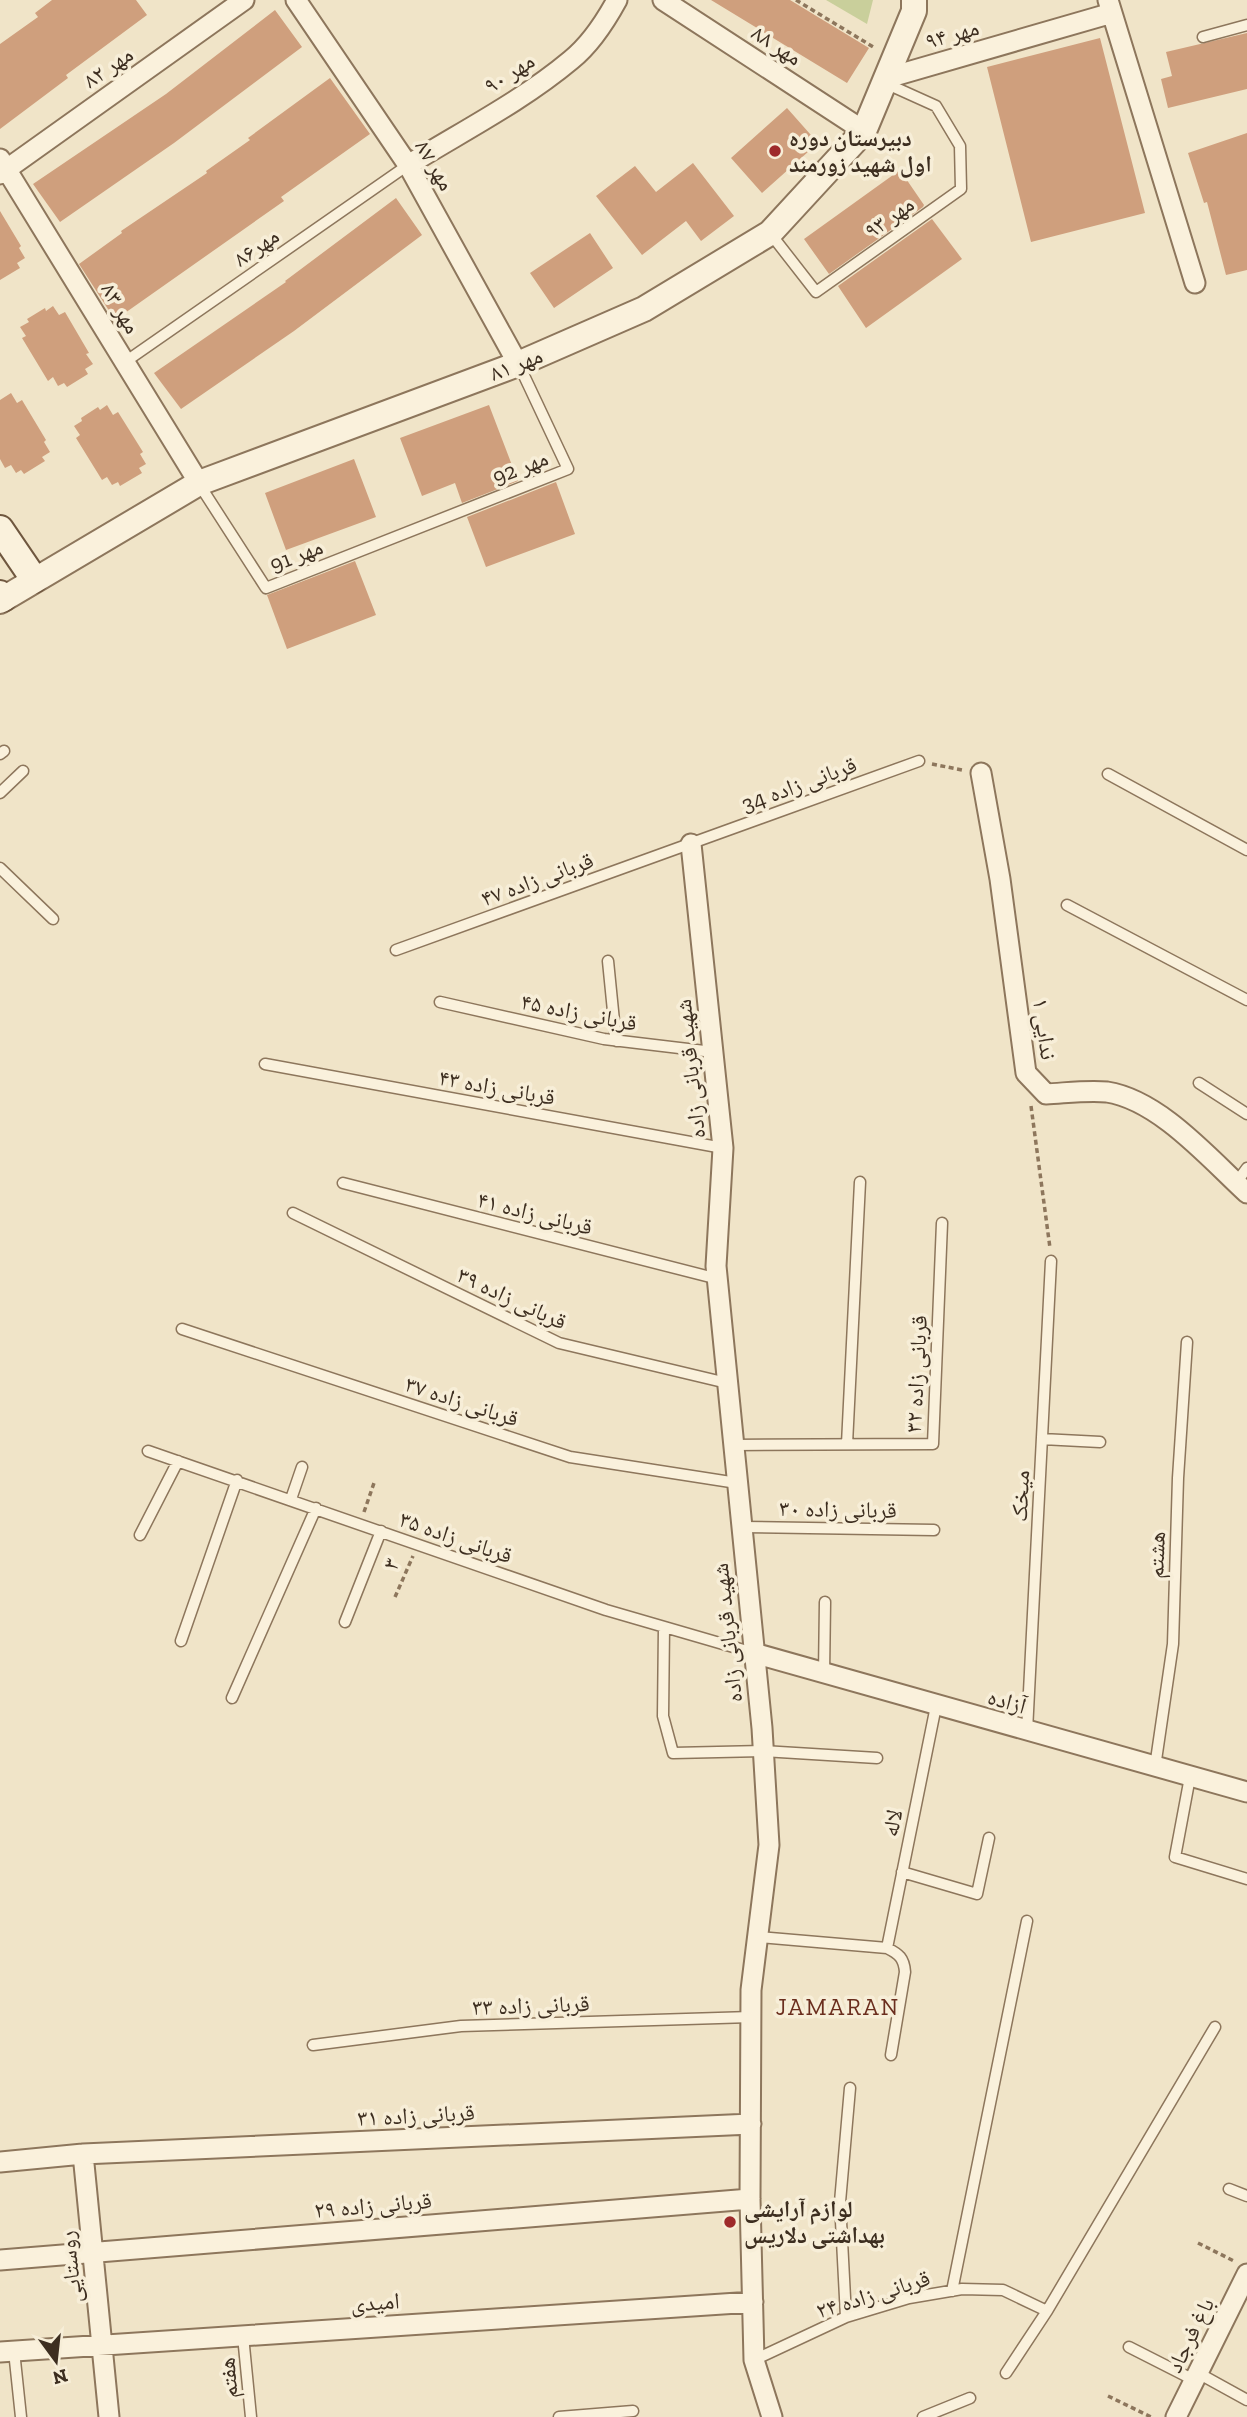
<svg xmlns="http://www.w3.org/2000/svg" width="1247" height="2417" font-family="'Zilla Slab','Noto Naskh Arabic',serif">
<rect width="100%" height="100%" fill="#f0e4c8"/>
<!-- green -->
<path fill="#c9cf9b" d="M826 0H873L867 24Z"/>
<!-- building -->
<path fill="#cf9f7d" d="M52 0H136L147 15 66 75 68 78 0 129V44L38 17 35 13Z
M711 0H790L869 48 847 83Z
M275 10 302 47 174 143 60 222 33 184 166 94Z
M1247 33V89L1168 108 1161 79 1172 76 1166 52Z
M1100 38 1145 213 1031 242 987 67Z
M330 78 370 134 281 197 284 201 115 320 79 264 122 233 121 231 207 173 206 171 250 140 248 138Z
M787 108 818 143 762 193 731 158Z
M1247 133V270L1226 275 1207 202 1204 203 1188 153Z
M693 163 734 216 701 241 686 221 642 255 596 196 635 166 656 192Z
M900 170 924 205 923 207 829 274 804 239Z
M396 198 422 235 294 331 181 409 154 373 286 282 285 281Z
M0 211 21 246 19 248 25 258 17 263 20 268 0 280Z
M932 219 962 259 866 328 838 286Z
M590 233 613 268 554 308 530 273Z
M53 306 59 315 65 312 89 353 86 354 93 364 85 369 88 374 67 387 64 383 58 386 53 377 48 381 22 338 26 336 20 327 29 322 27 319 45 308 46 311Z
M11 393 17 403 22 400 46 440 44 442 50 452 42 457 45 461 24 474 21 470 16 473 11 465 5 468 0 459V400Z
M107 405 113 415 118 412 143 452 140 454 146 464 139 468 142 473 120 486 118 482 112 485 107 477 102 480 76 438 80 435 74 426 82 421 81 418 98 407 100 410Z
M489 405 518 481 462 503 455 483 422 496 400 438Z
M354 459 376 517 286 550 265 493Z
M556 482 575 534 486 567 467 517Z
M355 561 376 615 287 649 267 595Z"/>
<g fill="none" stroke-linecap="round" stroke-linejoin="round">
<defs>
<path id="service" d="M1203 37 1247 25
M770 233 816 292 961 189 960 146 936 106 885 83
M125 362 408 165
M199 484 266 588 568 469 519 365
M0 754 4 751
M1108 774 1247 850
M0 793 23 771
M0 868 53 919
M1067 905 1247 1000
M396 950 919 761
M608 961 616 1041
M440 1002 604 1039 713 1052
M265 1064 723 1148
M1199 1083 1247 1114
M343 1183 718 1279
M1236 1183 1247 1168
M293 1213 559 1343 727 1383
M182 1329 570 1457 737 1483
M1042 1439 1100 1442
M847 1444 860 1182
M733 1445 933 1444 942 1223
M148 1451 606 1610 754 1653
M291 1499 302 1467
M741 1527 934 1530
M140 1535 178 1461
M345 1622 381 1531
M664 1627 663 1716 673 1753 763 1751 877 1758
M181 1641 237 1480
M824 1674 825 1602
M232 1698 316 1508
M1027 1731 1051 1261
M1155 1767 1173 1644 1178 1478 1187 1342
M1190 1777 1175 1857 1247 1879
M902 1872 977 1894 989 1838
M758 1937 887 1948C899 1954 904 1958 905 1972L891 2055
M887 1948 936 1706
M313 2045 461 2026 751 2017
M1229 2189 1247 2196
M952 2291 1027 1921
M846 2317 840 2202 850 2088
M243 2336 251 2417
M1129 2347 1194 2380
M14 2351 21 2417
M754 2360 846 2317 909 2298 962 2289 1003 2290 1047 2311
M1006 2373 1047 2311 1215 2027
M1198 2373 1247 2400
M559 2417 633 2411
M923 2417 970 2398"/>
<path id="minor" d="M296 0 408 165 518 364
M663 0 864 131
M1108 0 1195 283
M887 78 1112 13
M0 159 199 483
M408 165C463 131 522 101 571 60 591 44 605 22 617 0
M0 174 244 0
M981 773 1000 879 1026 1073 1046 1094C1066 1093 1088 1090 1107 1092 1159 1100 1209 1158 1247 1193
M691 844 723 1148 716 1266 762 1728 769 1845 751 1990 750 2199 754 2360 772 2417
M754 1653 1247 1792
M83 2154 109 2417
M0 2162 83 2154 751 2124
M0 2260 750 2199
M0 2352 753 2302
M1176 2417 1247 2274"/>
<path id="tertiary" d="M0 601 199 483 518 364 644 309 770 233 864 131 914 11V0"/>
<path id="secondary" d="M0 529 34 579
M0 594 3 598"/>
</defs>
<!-- service casing -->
<use href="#service" stroke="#8d765c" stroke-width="13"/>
<!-- minor casing -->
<use href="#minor" stroke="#8d765c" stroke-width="23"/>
<!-- tertiary casing -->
<use href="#tertiary" stroke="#8d765c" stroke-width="28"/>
<!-- secondary casing -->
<use href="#secondary" stroke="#6f573f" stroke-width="30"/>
<!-- path -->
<path stroke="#8d765c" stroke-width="3.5" stroke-dasharray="5 3.5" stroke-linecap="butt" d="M796 0 875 48
M932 764 962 770
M1031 1106 1050 1248
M364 1512 374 1483
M395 1597 413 1556
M1198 2243 1234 2261
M1108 2396 1151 2417"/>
<!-- service -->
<use href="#service" stroke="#faf1dc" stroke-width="10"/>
<!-- minor -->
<use href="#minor" stroke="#faf1dc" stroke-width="19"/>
<!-- tertiary -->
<use href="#tertiary" stroke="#faf1dc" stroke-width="24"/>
<!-- secondary -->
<use href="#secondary" stroke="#faf1dc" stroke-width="26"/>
</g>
<!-- markers -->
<g fill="#9e2a2b" stroke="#f7eed8" stroke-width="2.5">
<circle cx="775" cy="151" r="7"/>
<circle cx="730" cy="2222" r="7"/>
</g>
<g text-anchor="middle" stroke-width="7" stroke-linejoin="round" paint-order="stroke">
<!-- street labels -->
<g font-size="23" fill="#3d2e20" stroke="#f7eed8">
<text transform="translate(952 34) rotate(-16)" y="8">مهر ۹۴</text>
<text transform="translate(777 45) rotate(33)" y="8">مهر ۸۸</text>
<text transform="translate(108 67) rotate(-35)" y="8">مهر ۸۲</text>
<text transform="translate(509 73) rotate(-33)" y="8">مهر ۹۰</text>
<text transform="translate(435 165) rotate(59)" y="8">مهر ۸۷</text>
<text transform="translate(889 217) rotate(-36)" y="8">مهر ۹۳</text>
<text transform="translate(256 247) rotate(-35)" y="8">مهر۸۶</text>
<text transform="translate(121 308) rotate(59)" y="8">مهر ۸۳</text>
<text transform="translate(516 364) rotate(-22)" y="8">مهر ۸۱</text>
<text transform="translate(520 467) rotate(-21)" y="8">مهر 92</text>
<text transform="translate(296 555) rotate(-21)" y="8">مهر 91</text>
<text transform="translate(799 784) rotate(-20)" y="8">قربانی زاده 34</text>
<text transform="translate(537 879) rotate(-20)" y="8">قربانی زاده ۴۷</text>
<text transform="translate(579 1012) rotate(11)" y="8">قربانی زاده ۴۵</text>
<text transform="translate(1045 1029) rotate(82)" y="8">ندایی ۱</text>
<text transform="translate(690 1069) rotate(-96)" y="8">شهید قربانی زاده</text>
<text transform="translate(497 1087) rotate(10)" y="8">قربانی زاده ۴۳</text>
<text transform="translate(535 1213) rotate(14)" y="8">قربانی زاده ۴۱</text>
<text transform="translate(512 1298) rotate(25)" y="8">قربانی زاده ۳۹</text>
<text transform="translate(916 1374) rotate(-87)" y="8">قربانی زاده ۳۲</text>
<text transform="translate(462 1401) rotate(18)" y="8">قربانی زاده ۳۷</text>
<text transform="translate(1020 1496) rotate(-87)" y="8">میخک</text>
<text transform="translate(838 1509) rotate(1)" y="8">قربانی زاده ۳۰</text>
<text transform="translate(456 1537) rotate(19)" y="8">قربانی زاده ۳۵</text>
<text transform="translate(1156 1555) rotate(-88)" y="8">هشتم</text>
<text transform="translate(391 1564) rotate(-67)" y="8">۳</text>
<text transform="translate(727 1633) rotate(-96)" y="8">شهید قربانی زاده</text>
<text transform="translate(1007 1701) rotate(16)" y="8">آزاده</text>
<text transform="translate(892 1823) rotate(-79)" y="8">لاله</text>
<text transform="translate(531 2005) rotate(-2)" y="8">قربانی زاده ۳۳</text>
<text transform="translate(416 2115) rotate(-3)" y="8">قربانی زاده ۳۱</text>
<text transform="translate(373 2205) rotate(-5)" y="8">قربانی زاده ۲۹</text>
<text transform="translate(70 2267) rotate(-96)" y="8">روستایی</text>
<text transform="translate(873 2294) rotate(-17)" y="8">قربانی زاده ۲۴</text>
<text transform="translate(375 2302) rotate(-4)" y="8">امیدی</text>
<text transform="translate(1190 2335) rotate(-64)" y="8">باغ فرجاد</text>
<text transform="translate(228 2378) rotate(-95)" y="8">هفتم</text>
</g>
<!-- poi labels -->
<g font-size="23" font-weight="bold" fill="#3d2e20" stroke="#f7eed8" text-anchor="start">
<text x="789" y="146">دبیرستان دوره<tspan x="789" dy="26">اول شهید زورمند</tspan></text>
<text x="744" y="2217">لوازم آرایشی<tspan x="744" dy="26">بهداشتی دلاریس</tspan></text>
</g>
<!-- neighbourhood labels -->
<g font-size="24" letter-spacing="2" fill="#6b2e1e" stroke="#f7eed8">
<text x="838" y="2015">JAMARAN</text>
</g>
</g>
<!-- north arrow -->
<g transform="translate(56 2361) rotate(165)" stroke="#f7eed8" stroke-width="5" paint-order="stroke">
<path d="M0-5L12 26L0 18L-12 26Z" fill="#3d2e20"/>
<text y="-10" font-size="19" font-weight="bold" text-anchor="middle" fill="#3d2e20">N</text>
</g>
</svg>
